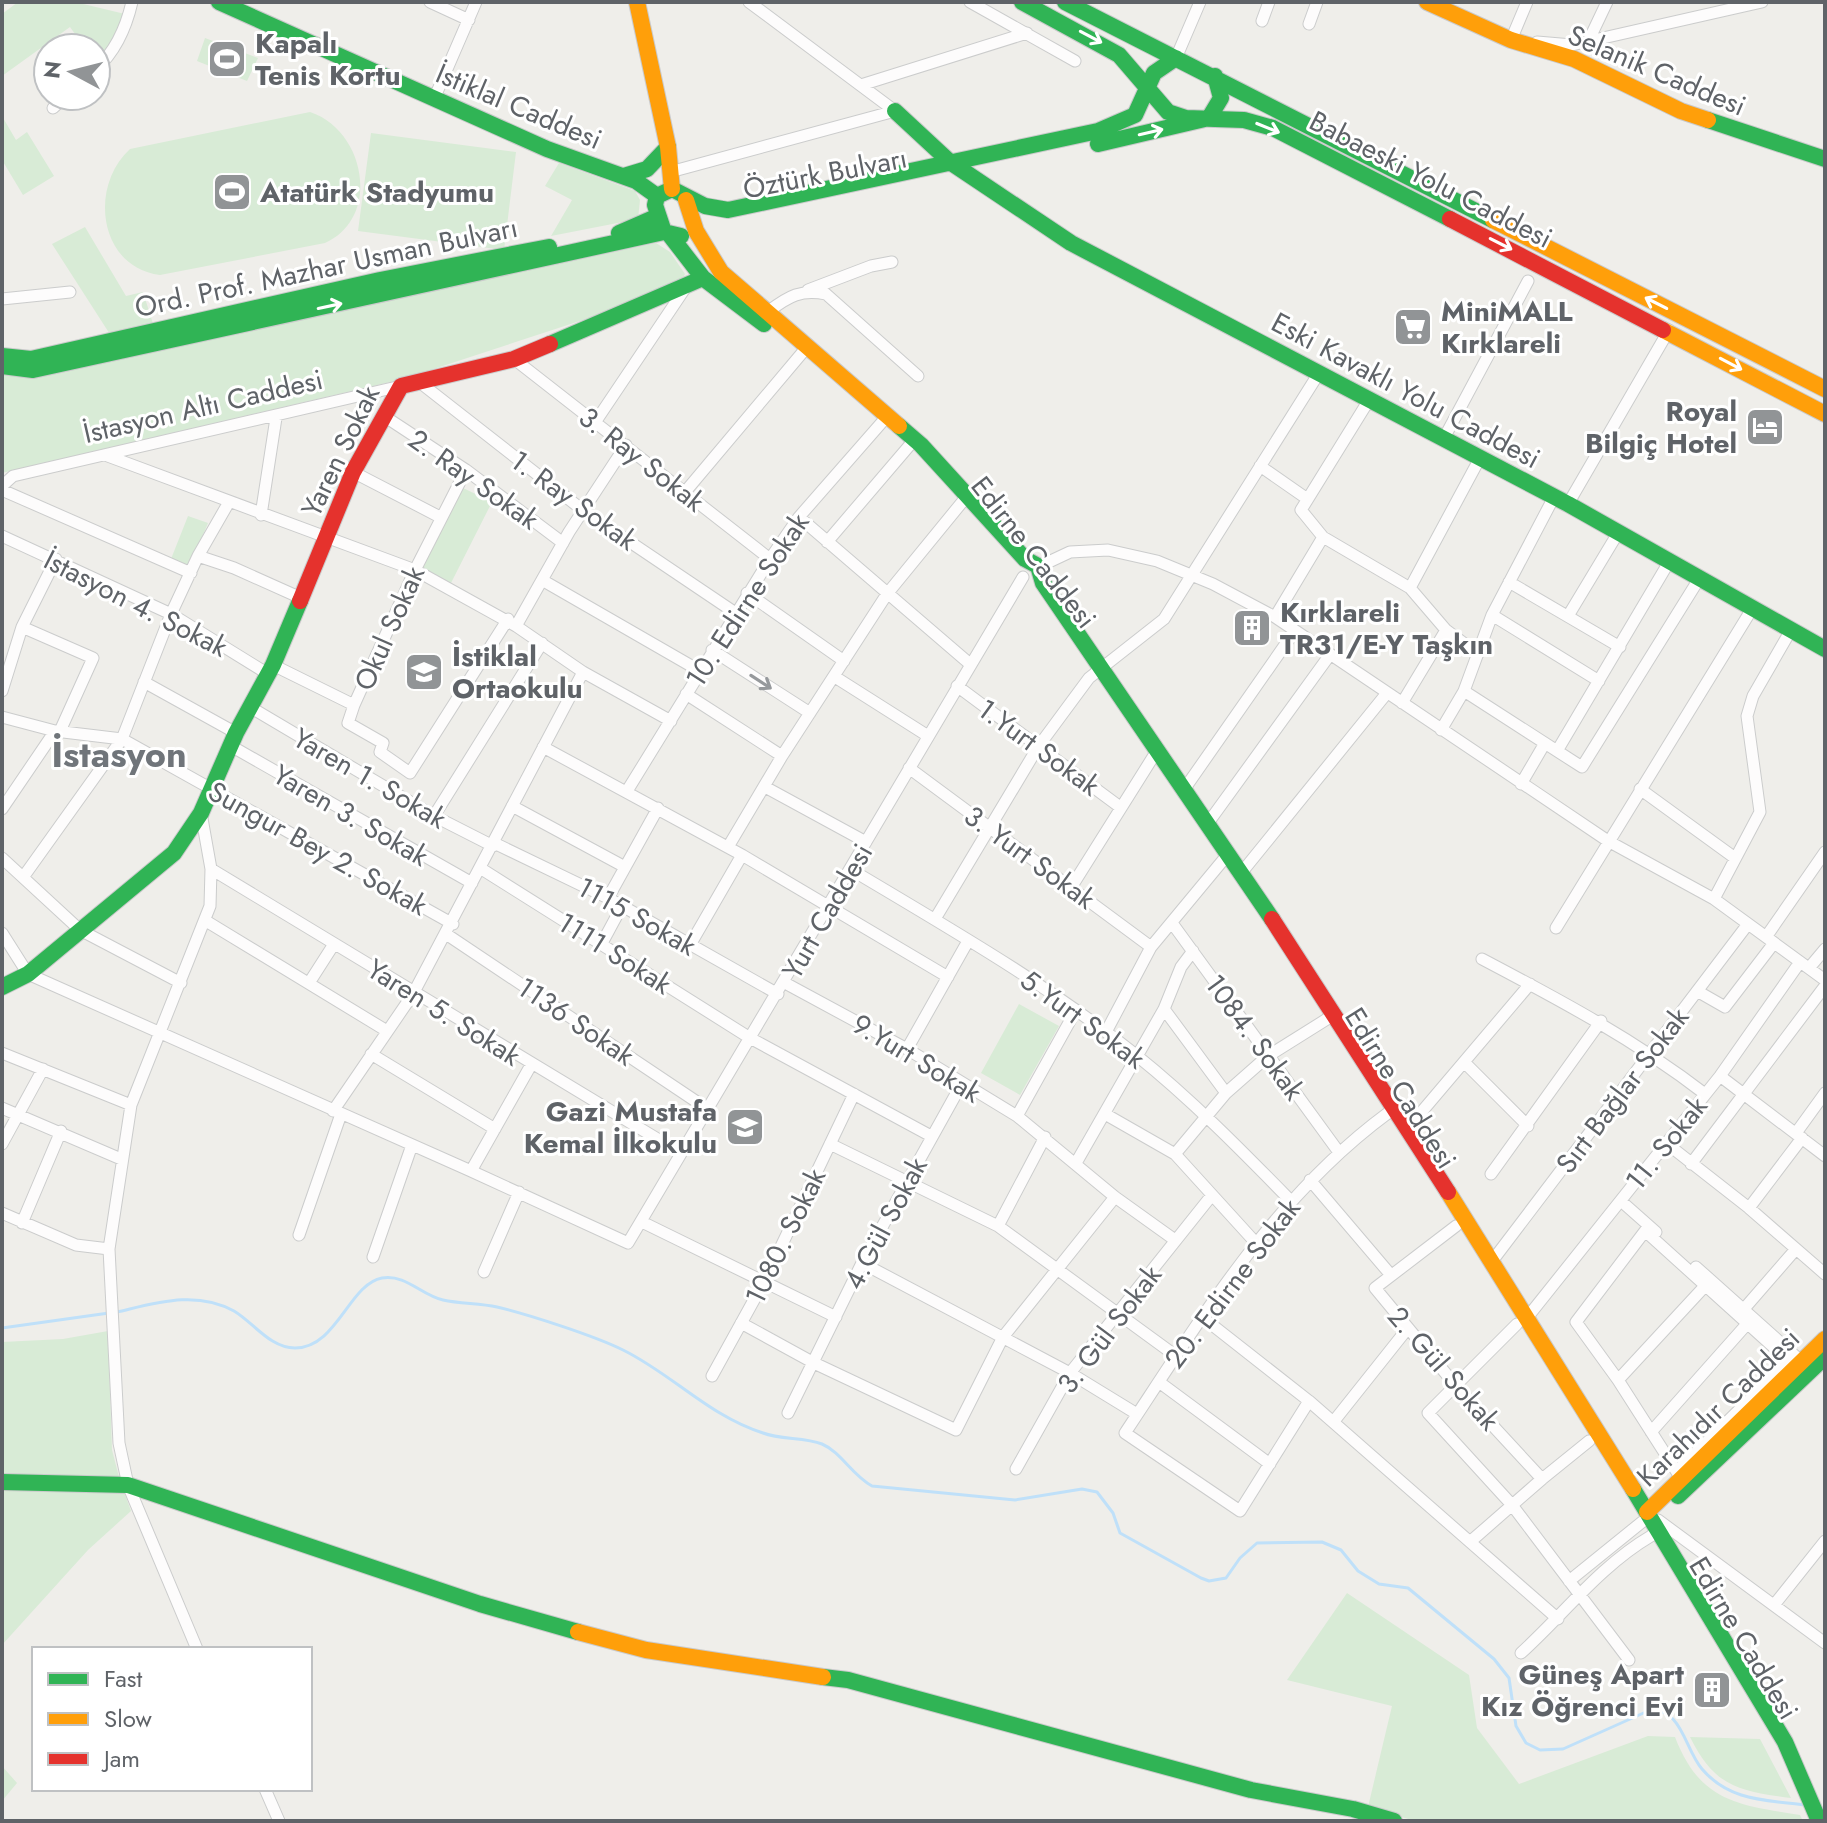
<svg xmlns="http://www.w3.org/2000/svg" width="1827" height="1823" font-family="Jost,sans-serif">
<rect width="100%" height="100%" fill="#efeeea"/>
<!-- green -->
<path fill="#d8ebd6" d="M18 2H75L125 14 119 31 96 64V48H85L70 27 2 76V14Z
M205 38 258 58 247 81 197 61Z
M310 112C365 130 382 217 325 243L160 275C98 267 89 186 130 149Z
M2 116 16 140 27 132 54 176 23 195 2 160Z
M371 133 516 152 504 250 358 231Z
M559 163 635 191 640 200 638 219 551 236 572 200 545 186Z
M85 227 126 296 143 292 155 330 113 339 52 244Z
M656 243 670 252 685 274 683 278 589 318 403 379 2 473V375H37Z
M461 487 492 502 451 583 421 568Z
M188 516 208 523 190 566 171 559Z
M1019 1004 1059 1026 1020 1095 981 1073Z
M108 1331 112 1450 119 1477 2 1475V1342L63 1339Z
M2 1486 123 1489 131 1511 88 1550 2 1645Z
M1347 1593 1469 1675 1477 1728 1519 1784 1648 1736 1675 1737C1700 1802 1738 1805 1800 1815L1803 1821H1415L1368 1807 1392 1706 1287 1680Z
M1690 1737 1760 1739 1791 1798C1738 1791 1715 1787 1690 1737Z
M2 1766 17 1783 2 1801Z"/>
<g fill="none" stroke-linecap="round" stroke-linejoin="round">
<!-- stream -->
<path stroke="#bfe0f9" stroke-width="3" d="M117 1312C156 1303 196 1290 234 1311 254 1323 270 1348 295 1348 337 1348 349 1284 382 1278 406 1274 421 1295 443 1300 461 1304 479 1303 497 1307 527 1314 595 1336 623 1350 672 1374 709 1416 763 1433 781 1440 804 1437 822 1444 841 1452 852 1475 872 1486L1015 1500 1082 1489 1097 1492 1113 1513 1120 1533 1201 1578 1209 1581 1226 1578 1240 1558 1257 1543 1322 1542 1341 1550 1358 1571 1379 1584 1408 1588 1494 1659 1509 1678 1516 1726 1526 1743 1540 1750 1563 1749 1648 1711C1682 1706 1684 1748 1702 1769 1729 1801 1766 1800 1804 1805
M2 1328 109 1313"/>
<defs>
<path id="street" d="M430 2 469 20
M749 2 895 111
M970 2 1075 61
M1262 21 1269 2
M1309 24 1317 2
M1516 41 1511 40 1527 2
M1537 42 1572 45 1762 2
M1588 42 1607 2
M1176 58 1200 2
M96 69C116 51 126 28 132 2
M861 85 1027 33
M434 99 476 2
M53 108 66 96
M670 172 895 111
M808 290 871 266 892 262
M2 299 70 292
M769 311C789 296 801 289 826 294L918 376
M514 359 770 559
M418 381 584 511 734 612
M384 416 466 470 563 543
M596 421 688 284
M1443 440 1528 281
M105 455 415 570 516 626 583 672 671 721
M1260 466 1306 498
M353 472 440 517
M2 486 13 476 401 386
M2 490 191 573
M685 492 802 353
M1568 504 1669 330
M261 515 276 418
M799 517 970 664
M2 536 171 614 268 674
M1323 537 1410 588 1480 458
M827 542 909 446
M198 556 234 568 301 598
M1038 567 1070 552 1108 550 1157 561 1213 584 1275 617 1608 841 1714 899 1825 980
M542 580 700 671
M1509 582 1620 647
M1410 588 1446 630
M747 593 844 661
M1492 615 1599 681
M1568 616 1618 533
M1275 617 1323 537 1301 510 1369 400
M516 626 569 532 626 445
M22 627 93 658 60 731
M712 650 810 713
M273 665 354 705 415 570 466 470
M835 677 928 736
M144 682 236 733
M957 686 1120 807
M2 691 22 627 56 559
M1464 691 1582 767 1699 579
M686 694 782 756
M1402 703 1446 630 1478 654
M354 705 348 723 383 743 380 752 410 773 508 619
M250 707 434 816 493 846
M2 717 55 731 122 739 453 924
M1441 730 1464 691 1492 615 1554 497
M231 746 472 883
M543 747 742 855 948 977
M1557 751 1669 562
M909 768 1151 947
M1521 784 1545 743
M765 787 866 842
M1640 789 1735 858
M627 791 770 559 799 517 883 421
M1183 791 1294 632
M512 806 625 867
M2 809 55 731
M434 816 542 643
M1208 823 1329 656
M494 843 608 898 778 994
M728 847 782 756 887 594 963 501
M2 858 80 930 181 983
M480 868 750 1038 931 1136
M211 869 679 1152
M850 869C947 927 1047 984 1136 1055 1191 1099 1241 1150 1291 1201
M1242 872 1387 693
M24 876 122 739 171 614 198 556 229 502
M1072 886 1153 757
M608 898 658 808
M1714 899 1760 812 1747 716 1753 696 1791 630
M935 919 1038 747 1069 705 1089 678 1164 619 1319 373
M206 921 387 1031
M1172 923 1338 1151
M1556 928 1752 609
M2 933 28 974 471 1171
M446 934 706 1108
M1766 937 1825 852
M601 945 622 906
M690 945 742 855
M1482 959C1560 1000 1635 1040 1705 1094
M1809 968 1825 949
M309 983 334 944
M785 983 907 1049 1017 1116 1115 1197 1175 1240
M1697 991 1725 1007 1774 943
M1164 1009 1226 1093
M1106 1032 1151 947 1224 859
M907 1049 968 941
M2 1053 131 1105
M371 1054 495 1129
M1464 1062 1528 1126
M531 1065 471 1171 628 1243 1023 577
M1720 1076 1825 1156
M2 1108 121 1159
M333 1111 413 994 583 672
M1388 1113C1274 1197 1202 1317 1125 1433L1240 1511 1309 1401 1558 1619
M1105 1114 1175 1154 1255 1242
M1017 1116 1075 1012
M1413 1122 1530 984
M1796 1133 1825 1093
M1666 1143 1749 1208 1802 1138
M2 1144 43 1069
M830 1144 998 1226 1176 1356
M1175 1154 1226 1093 1268 1056 1327 1019
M1076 1163 1164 1009 1181 967 1193 951
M1691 1164 1825 986
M1491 1174 1601 1021
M1310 1180 1390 1274
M1621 1201 1656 1232
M1749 1208 1825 1274
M2 1213 76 1245 109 1249
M642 1222 836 1317
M22 1223 61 1131
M998 1226 1045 1137
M1456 1226 1375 1288 1457 1387 1542 1479 1589 1441
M299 1235 341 1114
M1496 1256 1748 924
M373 1257 412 1145
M862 1263 1070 1373 1137 1414
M1696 1267 1801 1361
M484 1272 519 1192
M1743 1310 1796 1249
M1202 1317 1309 1401
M1526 1319 1720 1076 1800 962
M741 1323 814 1363 956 1430 1003 1337 1115 1197
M1517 1324 1428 1413 1512 1505 1629 1660
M712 1376 765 1280 854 1094
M1618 1380 1705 1286
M1159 1382 1270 1464
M788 1413 862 1263 961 1085
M1334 1421 1408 1328
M1651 1432 1747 1324
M1016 1469 1070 1373 1212 1195
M1678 1470 1789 1361 1645 1231 1576 1322 1618 1380 1682 1480
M1658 1520 1825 1643
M1471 1541 1542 1479
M1569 1581 1642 1522
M1774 1605 1825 1541
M197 1649 128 1485 119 1443 109 1249 131 1105 210 906 211 869 201 813
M1521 1653C1564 1614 1600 1566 1651 1536
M265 1789 279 1821"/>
<path id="fast" d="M219 2 547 149 636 181 657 196
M1022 2 1119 55 1168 112 1186 118 1244 120 1273 128 1450 219
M1065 2 1493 220
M895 111 950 162 1071 243 1568 504 1825 649
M1708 120 1825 159
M1098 144 1209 118 1221 98 1215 76
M624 176 647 169 668 147
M619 233 658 216
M669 234 703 278 764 324
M681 236 664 232 655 205 657 196 672 189 705 206 728 210 1098 131 1135 115 1154 73 1176 58
M550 344 703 278
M2 356 31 359 380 280 549 247
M2 366 33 370 664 232
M899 426 921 445 1025 559 1038 566 1043 583 1272 919
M2 987 28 974 174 853 201 813 236 733 273 665 300 601
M2 1482 128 1485 480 1604 578 1632
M1633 1489 1785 1742 1819 1821
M1678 1496 1825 1357
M823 1677 848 1680 1251 1790 1353 1809 1394 1821"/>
<path id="slow" d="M637 2 668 147 672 189
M1427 2 1511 40 1574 59 1681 111 1708 120
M686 200 696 231 721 272 899 426
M1493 220 1825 389
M1663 330 1825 414
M1448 1192 1633 1489
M1647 1512 1825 1339
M578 1632 646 1650 823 1677"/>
<path id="jam" d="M1450 219 1663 330
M300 601 353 472 401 386 514 359 550 344
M1272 919 1448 1192"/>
</defs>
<!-- street casing -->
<use href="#street" stroke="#cbcccc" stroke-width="13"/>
<!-- fast casing -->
<use href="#fast" stroke="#cacacb" stroke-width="18"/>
<!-- slow casing -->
<use href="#slow" stroke="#cacacb" stroke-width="18"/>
<!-- jam casing -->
<use href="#jam" stroke="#cacacb" stroke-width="18"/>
<!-- street -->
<use href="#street" stroke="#fdfcfc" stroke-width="11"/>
<!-- fast -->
<use href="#fast" stroke="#30b455" stroke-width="16"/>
<!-- slow -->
<use href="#slow" stroke="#ff9f0a" stroke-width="16"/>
<!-- jam -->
<use href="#jam" stroke="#e5322d" stroke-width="16"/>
</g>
<!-- one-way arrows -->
<defs><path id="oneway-shaft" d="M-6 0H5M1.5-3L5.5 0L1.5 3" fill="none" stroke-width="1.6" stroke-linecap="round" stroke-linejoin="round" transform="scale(2)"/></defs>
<g stroke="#fff">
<use href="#oneway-shaft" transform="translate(1091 37) rotate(28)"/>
<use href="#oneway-shaft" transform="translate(1268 128) rotate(22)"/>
<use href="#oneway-shaft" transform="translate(1151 132) rotate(-13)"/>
<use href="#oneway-shaft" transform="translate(1501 244) rotate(27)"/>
<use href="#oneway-shaft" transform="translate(1656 303) rotate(-153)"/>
<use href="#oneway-shaft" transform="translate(330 306) rotate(-12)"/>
<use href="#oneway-shaft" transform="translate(1731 364) rotate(28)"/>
</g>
<use stroke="#96999c" href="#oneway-shaft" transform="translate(761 682) rotate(33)"/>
<!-- icons -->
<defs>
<symbol id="stadium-square" viewBox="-11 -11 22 22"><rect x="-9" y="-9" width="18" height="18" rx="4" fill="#919496" stroke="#fff"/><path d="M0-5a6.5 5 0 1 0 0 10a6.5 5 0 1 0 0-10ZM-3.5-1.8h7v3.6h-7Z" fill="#fff"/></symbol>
<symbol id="supermarket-square" viewBox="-11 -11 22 22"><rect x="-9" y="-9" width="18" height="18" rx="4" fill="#919496" stroke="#fff"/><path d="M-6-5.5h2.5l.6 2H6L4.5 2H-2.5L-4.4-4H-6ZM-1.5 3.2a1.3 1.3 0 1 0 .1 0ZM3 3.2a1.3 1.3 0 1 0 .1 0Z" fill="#fff"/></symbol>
<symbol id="hotel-square" viewBox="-11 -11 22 22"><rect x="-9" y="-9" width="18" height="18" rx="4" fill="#919496" stroke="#fff"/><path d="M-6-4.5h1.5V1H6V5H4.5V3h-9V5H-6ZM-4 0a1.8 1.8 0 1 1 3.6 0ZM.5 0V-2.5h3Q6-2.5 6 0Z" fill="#fff"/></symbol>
<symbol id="building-square" viewBox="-11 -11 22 22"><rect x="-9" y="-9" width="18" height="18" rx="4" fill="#919496" stroke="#fff"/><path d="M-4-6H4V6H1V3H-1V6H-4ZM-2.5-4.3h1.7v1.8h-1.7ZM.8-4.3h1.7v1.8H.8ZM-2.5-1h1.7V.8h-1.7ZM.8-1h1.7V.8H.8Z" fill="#fff"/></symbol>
<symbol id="school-square" viewBox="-11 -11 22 22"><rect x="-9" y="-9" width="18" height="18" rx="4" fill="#919496" stroke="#fff"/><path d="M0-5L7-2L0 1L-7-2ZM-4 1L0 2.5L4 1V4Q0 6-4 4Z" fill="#fff"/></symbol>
</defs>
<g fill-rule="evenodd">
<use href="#stadium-square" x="205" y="37" width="44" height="44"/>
<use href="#stadium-square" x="210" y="170" width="44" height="44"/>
<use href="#supermarket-square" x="1391" y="305" width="44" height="44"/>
<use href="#hotel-square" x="1743" y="405" width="44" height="44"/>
<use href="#building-square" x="1230" y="606" width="44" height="44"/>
<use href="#school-square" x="402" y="650" width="44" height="44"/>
<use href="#school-square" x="723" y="1105" width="44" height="44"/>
<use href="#building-square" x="1690" y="1668" width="44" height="44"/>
</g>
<g text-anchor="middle" stroke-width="6" stroke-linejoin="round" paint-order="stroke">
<!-- poi labels -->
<g font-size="28" font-weight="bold" fill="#5f6368" stroke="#fff" text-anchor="start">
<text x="255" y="53">Kapalı<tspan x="255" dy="32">Tenis Kortu</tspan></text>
<text x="260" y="202">Atatürk Stadyumu</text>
<text x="1441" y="321">MiniMALL<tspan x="1441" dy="32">Kırklareli</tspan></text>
<text x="1737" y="421" text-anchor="end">Royal<tspan x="1737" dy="32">Bilgiç Hotel</tspan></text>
<text x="1280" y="622">Kırklareli<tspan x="1280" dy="32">TR31/E-Y Taşkın</tspan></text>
<text x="452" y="666">İstiklal<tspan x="452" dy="32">Ortaokulu</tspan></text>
<text x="717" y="1121" text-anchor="end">Gazi Mustafa<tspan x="717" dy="32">Kemal İlkokulu</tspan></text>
<text x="1684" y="1684" text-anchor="end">Güneş Apart<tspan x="1684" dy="32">Kız Öğrenci Evi</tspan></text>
</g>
<!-- street labels -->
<g font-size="28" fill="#5f6368" stroke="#fff">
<text transform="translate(1657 70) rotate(23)" y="10">Selanik Caddesi</text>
<text transform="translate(519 106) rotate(23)" y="10">İstiklal Caddesi</text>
<text transform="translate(825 173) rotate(-11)" y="10">Öztürk Bulvarı</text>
<text transform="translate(1431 179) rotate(27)" y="10">Babaeski Yolu Caddesi</text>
<text transform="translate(326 267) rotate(-12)" y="10">Ord. Prof. Mazhar Usman Bulvarı</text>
<text transform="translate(1406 390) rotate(28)" y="10">Eski Kavaklı Yolu Caddesi</text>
<text transform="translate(203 406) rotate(-13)" y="10">İstasyon Altı Caddesi</text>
<text transform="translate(340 451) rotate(-64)" y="10">Yaren Sokak</text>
<text transform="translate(642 459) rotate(38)" y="10">3. Ray Sokak</text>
<text transform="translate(474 479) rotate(35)" y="10">2. Ray Sokak</text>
<text transform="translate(574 500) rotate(36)" y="10">1. Ray Sokak</text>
<text transform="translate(1034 552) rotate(52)" y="10">Edirne Caddesi</text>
<text transform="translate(747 600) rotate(-57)" y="10">10. Edirne Sokak</text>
<text transform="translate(136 603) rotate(27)" y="10">İstasyon 4. Sokak</text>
<text transform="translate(389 628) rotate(-66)" y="10">Okul Sokak</text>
<text transform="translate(1039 747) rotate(36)" y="10">1.Yurt Sokak</text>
<text transform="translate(370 778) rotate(30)" y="10">Yaren 1. Sokak</text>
<text transform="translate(351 815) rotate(30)" y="10">Yaren 3. Sokak</text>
<text transform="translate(318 848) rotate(29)" y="10">Sungur Bey 2. Sokak</text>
<text transform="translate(1030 857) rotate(36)" y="10">3. Yurt Sokak</text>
<text transform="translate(827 911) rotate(-60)" y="10">Yurt Caddesi</text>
<text transform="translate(637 916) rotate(29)" y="10">1115 Sokak</text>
<text transform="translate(615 953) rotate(32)" y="10">1111 Sokak</text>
<text transform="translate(444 1012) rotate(32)" y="10">Yaren 5. Sokak</text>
<text transform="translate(1083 1019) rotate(36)" y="10">5.Yurt Sokak</text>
<text transform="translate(576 1021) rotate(34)" y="10">1136 Sokak</text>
<text transform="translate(1255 1037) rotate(54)" y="10">1084. Sokak</text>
<text transform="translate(917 1058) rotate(31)" y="10">9.Yurt Sokak</text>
<text transform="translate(1401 1088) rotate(58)" y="10">Edirne Caddesi</text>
<text transform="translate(1622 1090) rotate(-53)" y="10">Sırt Bağlar Sokak</text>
<text transform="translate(1666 1143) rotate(-51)" y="10">11. Sokak</text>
<text transform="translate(885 1223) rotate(-62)" y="10">4.Gül Sokak</text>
<text transform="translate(785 1236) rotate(-64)" y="10">1080. Sokak</text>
<text transform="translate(1232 1283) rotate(-53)" y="10">20. Edirne Sokak</text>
<text transform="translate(1109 1329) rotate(-53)" y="10">3. Gül Sokak</text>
<text transform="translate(1444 1368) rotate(49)" y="10">2. Gül Sokak</text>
<text transform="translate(1718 1407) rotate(-44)" y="10">Karahıdır Caddesi</text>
<text transform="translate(1744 1638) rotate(59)" y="10">Edirne Caddesi</text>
</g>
<!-- district labels -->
<g font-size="36" font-weight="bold" fill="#70757a" stroke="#fff">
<text x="119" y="767">İstasyon</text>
</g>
</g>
<!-- border -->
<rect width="1827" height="1823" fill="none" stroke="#5f6368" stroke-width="8"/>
<!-- legend -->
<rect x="32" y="1647" width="280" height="144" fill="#ffffff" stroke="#bfc1c3" stroke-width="2"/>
<rect x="48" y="1673" width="40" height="12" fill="#30b455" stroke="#bfc1c3" stroke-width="2"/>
<text x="104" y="1687" font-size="24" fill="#5f6368">Fast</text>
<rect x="48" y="1713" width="40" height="12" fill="#ff9f0a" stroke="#bfc1c3" stroke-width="2"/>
<text x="104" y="1727" font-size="24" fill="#5f6368">Slow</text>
<rect x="48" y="1753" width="40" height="12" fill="#e5322d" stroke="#bfc1c3" stroke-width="2"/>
<text x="104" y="1767" font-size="24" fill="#5f6368">Jam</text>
<!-- north arrow -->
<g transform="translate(72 72) rotate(277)"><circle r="38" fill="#ffffff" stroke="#bfc1c3" stroke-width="2"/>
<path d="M0-6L14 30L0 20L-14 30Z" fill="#919496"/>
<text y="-12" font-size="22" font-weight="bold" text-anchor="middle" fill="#5f6368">N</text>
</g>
</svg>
